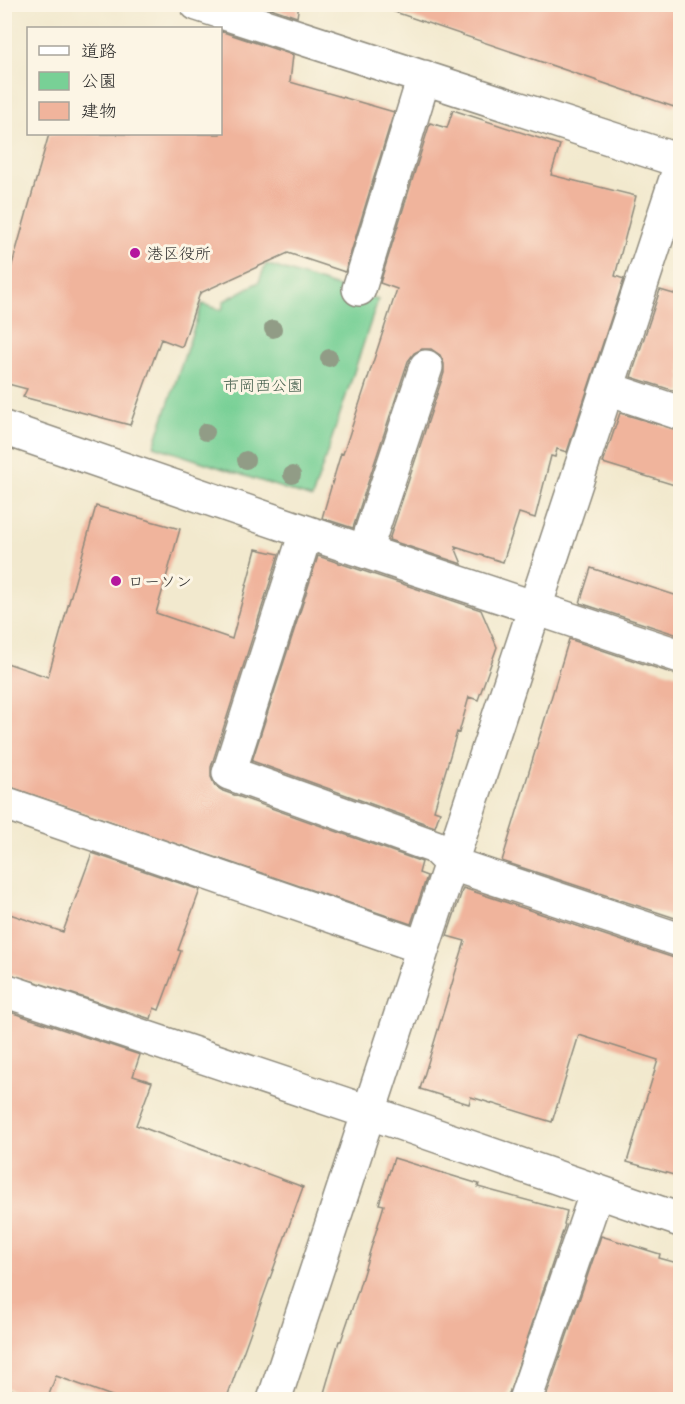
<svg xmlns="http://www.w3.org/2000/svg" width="685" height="1404" font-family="'Playpen Sans','Klee One',sans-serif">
<rect width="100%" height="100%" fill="#fcf5e5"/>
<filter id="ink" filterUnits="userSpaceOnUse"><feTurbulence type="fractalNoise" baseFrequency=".0167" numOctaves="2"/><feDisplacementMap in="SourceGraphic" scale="12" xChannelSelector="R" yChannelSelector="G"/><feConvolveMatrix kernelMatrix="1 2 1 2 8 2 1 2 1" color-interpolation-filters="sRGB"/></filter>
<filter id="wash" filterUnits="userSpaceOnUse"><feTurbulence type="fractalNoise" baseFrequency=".008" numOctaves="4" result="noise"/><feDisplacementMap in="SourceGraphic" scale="24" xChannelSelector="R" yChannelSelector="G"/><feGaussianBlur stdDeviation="1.35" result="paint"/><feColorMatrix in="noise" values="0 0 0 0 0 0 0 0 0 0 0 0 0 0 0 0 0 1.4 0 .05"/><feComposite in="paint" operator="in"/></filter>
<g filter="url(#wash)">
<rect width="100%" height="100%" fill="#f2e9ce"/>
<!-- green -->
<path fill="#78d096" stroke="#527e60" stroke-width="1.5" d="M266 264 378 300 312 498 154 446 202 304 222 310 224 301 259 282Z"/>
<g id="blocks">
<!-- building -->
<path fill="#f0b49c" d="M259 4H299L297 17Z
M393 4H681V84L674 107 392 11Z
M220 31 293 55 290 82 394 112 345 272 288 253 200 293 182 347 161 339 130 425 23 397 27 389 4 383V293L49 134H220Z
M453 110 560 145 551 175 636 196 615 276 624 279 567 452 557 449 555 457 551 456 535 518 519 513 503 562 455 547 462 564 389 540 444 373V364L440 355 431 349H422L414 353 408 361 353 528 322 518 341 453 343 454 397 289 380 283 430 123 447 128Z
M660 290 681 296V393L631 377Z
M620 413 681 431V487L603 463Z
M96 506 180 529 156 613 232 639 256 549 279 554 211 767V777L215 786 223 791 422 862 419 873 427 876 411 924 4 785V662L48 677Z
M318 556 481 610 497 647 478 700 469 697 459 733 457 732 434 810 440 812 435 827 252 761Z
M591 568 681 597V636L580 603Z
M569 639 674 674H681V920L502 861Z
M92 853 200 890 178 950 181 951 159 1010 154 1008 151 1019 4 972V912L63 932Z
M463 888 674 958H681V1177L627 1162 658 1060 579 1035 552 1122 471 1097 469 1104 420 1089 465 941 447 936Z
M4 1010 140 1055 133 1076 152 1082 136 1125 303 1187 226 1400H123L56 1376 47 1400H38L4 1387Z
M394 1158 479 1184 478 1187 567 1211 564 1224 565 1225 507 1400H322L339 1341H341L357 1294 384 1205 379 1204Z
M601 1236 660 1254 659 1258 681 1264V1400H545Z"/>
</g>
</g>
<g filter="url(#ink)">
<use href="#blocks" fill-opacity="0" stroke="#8e8a7c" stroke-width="1.5"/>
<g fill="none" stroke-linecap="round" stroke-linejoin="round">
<defs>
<path id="minor" d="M197 4 680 161
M359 289 424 77
M608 389 680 413
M4 428 306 532 680 656
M306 532 229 773 435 847 452 864 680 940
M365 551 426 367
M4 803 422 947
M4 990 368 1112 680 1220
M274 1400C409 988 547 578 680 167
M525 1400 597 1191"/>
</defs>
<!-- minor casing -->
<use href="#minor" stroke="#8e8a7c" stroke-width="36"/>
<!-- minor -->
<use href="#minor" stroke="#fff" stroke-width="33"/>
</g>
<!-- trees -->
<g fill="#919c86">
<circle cx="273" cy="329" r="9"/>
<circle cx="329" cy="358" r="9"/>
<circle cx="206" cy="432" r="9"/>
<circle cx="246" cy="460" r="9"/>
<circle cx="292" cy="475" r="9"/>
</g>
</g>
<!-- markers -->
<g fill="#b5179e" stroke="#fcf5e5" stroke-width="2">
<circle cx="135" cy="253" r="6"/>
<circle cx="116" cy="581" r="6"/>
</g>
<g text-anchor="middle" stroke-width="6" stroke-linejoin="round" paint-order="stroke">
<!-- poi labels -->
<g font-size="16" fill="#2b2b2b" stroke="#fcf5e5" text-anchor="start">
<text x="147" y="259">港区役所</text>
<text x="128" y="587">ローソン</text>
</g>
<!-- park labels -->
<g font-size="16" fill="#425d4b" stroke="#fcf5e5">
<text x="263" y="391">市岡西公園</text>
</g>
</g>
<!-- margin -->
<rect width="685" height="1404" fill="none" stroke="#fcf5e5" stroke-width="24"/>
<!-- legend -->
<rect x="27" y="27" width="195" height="108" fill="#fcf5e5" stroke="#a8a49b" stroke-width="1.5"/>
<rect x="39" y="46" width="30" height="9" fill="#ffffff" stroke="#a8a49b" stroke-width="1.5"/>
<text x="81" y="57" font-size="18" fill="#2b2b2b">道路</text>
<rect x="39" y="72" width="30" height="18" fill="#78d096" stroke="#a8a49b" stroke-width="1.5"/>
<text x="81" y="87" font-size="18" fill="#2b2b2b">公園</text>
<rect x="39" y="102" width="30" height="18" fill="#f0b49c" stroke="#a8a49b" stroke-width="1.5"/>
<text x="81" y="117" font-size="18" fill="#2b2b2b">建物</text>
</svg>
